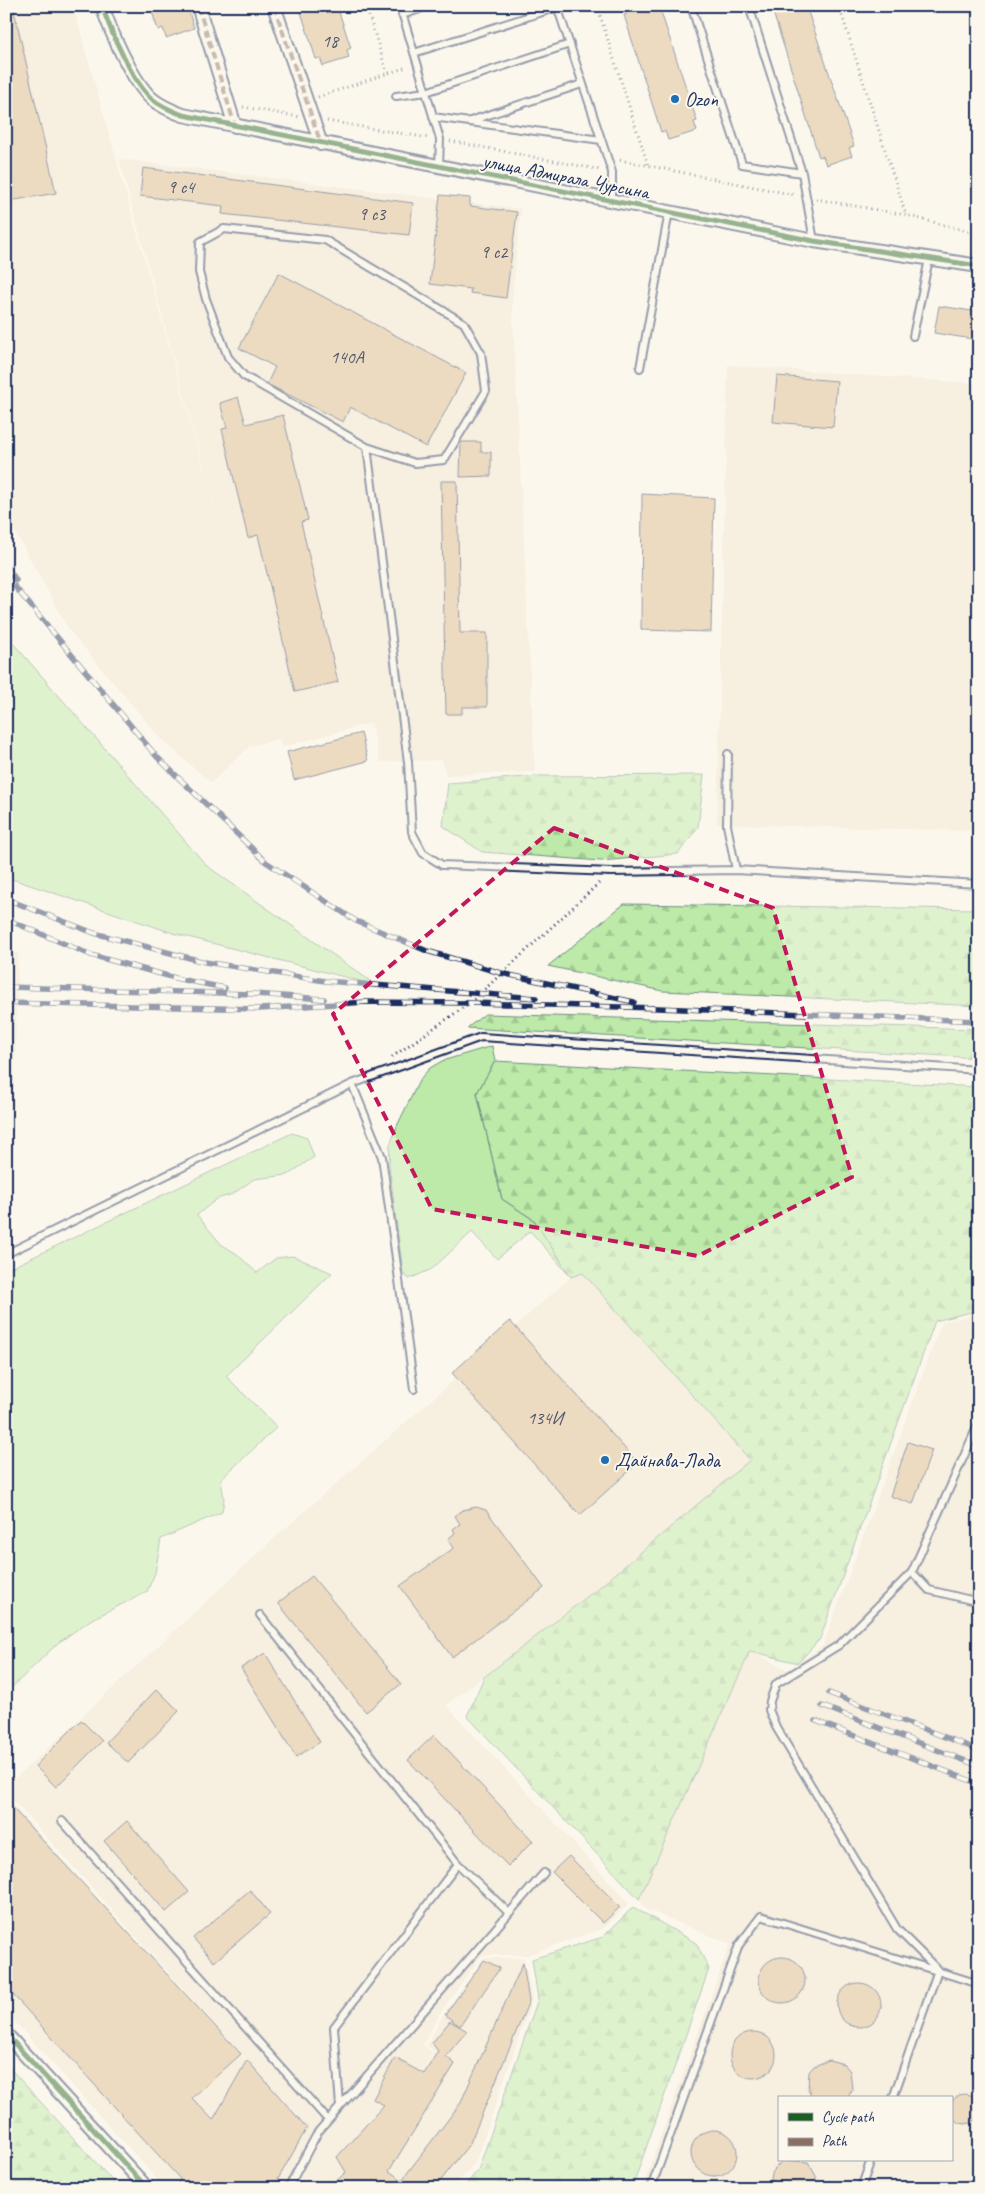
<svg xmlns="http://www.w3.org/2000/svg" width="985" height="2194" font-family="Caveat,sans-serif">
<defs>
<pattern id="forest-firs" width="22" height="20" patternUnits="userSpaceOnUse" patternTransform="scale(1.25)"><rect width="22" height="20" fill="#bdeaa8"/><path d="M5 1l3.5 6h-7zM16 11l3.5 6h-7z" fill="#a2c993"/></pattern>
</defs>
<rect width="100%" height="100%" fill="#fbf7ec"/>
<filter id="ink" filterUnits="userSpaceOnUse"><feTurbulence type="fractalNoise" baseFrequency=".02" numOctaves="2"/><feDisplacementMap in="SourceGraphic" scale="10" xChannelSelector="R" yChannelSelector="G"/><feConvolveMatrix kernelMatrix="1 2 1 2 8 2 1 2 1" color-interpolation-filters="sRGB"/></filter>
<g filter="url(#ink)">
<!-- built -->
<path fill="#f1e4cf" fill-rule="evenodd" d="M6 6H73L238 591 119 159 521 209 512 299 535 772 446 775 442 760 380 762 371 723 282 747 279 739 250 746 211 783 160 738 69 630 6 515Z
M728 365 979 384V831L717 824Z
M6 952 18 953 10 1230 6 1232Z
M583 1273 750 1460 601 1586 446 1705 629 1903 604 1928 527 1955H482L440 2013 423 2045 432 2052 392 2124 434 2051 427 2046 443 2015 484 1958H524L532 2000 475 2163 453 2188H165L6 2012V1798L319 2140 6 1792V1787L279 1534 571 1277Z
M979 1314V2188H642L730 1944 646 1909 639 1899 750 1651 788 1670 823 1646 942 1322ZM779 2098H951V2160H779Z"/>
<!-- grass -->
<path fill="#bdeaa8" stroke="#6c8c83" d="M6 635 207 866 376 985 176 934 6 877Z
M492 1046 495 1061 477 1093 502 1199 534 1220 571 1277 530 1231 497 1259 472 1232 432 1269 409 1279 403 1273 389 1165 390 1145 397 1126 420 1079 430 1068 442 1061Z
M292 1133 307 1138 314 1157 288 1175 254 1179 233 1194 217 1199 197 1215 221 1244 237 1254 257 1273 276 1258 293 1256 332 1273 226 1376 277 1427 221 1479 224 1499 222 1512 161 1539 155 1573 147 1592 92 1619 58 1643 6 1693V1270Z"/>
<!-- forest -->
<path fill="url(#forest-firs)" stroke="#6c8c83" d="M704 775 698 827 678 854 601 861 482 852 443 826 448 783 537 776Z
M624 904 979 909V1006L663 991 548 966Z
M485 1014 979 1029V1058L467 1028Z
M495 1061 979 1087V1310L935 1321 820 1639 798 1663 750 1651 639 1899 467 1716 484 1677 601 1586 750 1460 583 1273 571 1277 534 1220 502 1199 477 1093Z
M633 1907 696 1943 709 1969 632 2188H463L478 2170 538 1999 532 1959 603 1937Z
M6 2064 119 2188H6Z"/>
<!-- building -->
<path fill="#d9b98c" stroke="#1b2f5e" d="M6 6H13L56 193 9 201 6 188Z
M150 6H187L194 28 166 38 163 28 158 30Z
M307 6H337L351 48 347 50 349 58 323 66 320 58 316 59 300 9Z
M624 6H659L697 121 694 122 697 131 668 140 665 131 661 132 624 15 627 14Z
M771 6H806L854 146 849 148 852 156 826 165 823 156 819 157Z
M143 168 413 203 409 235 222 214 223 206 140 196Z
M440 195 470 198V206L517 212 506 298 470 293 471 289 430 284Z
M279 273 466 373 426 447 350 407 343 422 267 384 275 367 239 348Z
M939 306 979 312V340L934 333Z
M777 376 837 381 833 427 773 422Z
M238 397 246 424 283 415 308 520 301 522 338 682 295 692 258 535 248 538 222 429 227 428 220 403Z
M461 442H481V452H491V476L460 477Z
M441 481H457L460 633H487V707H462V714H446Z
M642 494 714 498 711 632 641 630Z
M361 733 368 761 294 780 287 752Z
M510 1321 638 1463 580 1515 452 1373Z
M908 1442 932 1450 913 1504 890 1496Z
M476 1507 486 1510 544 1588 452 1657 400 1586 454 1548 448 1539 455 1533 453 1529 460 1524 455 1516 463 1510Z
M312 1576 401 1684 366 1712 278 1603Z
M265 1653 320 1742 296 1757 241 1668Z
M157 1689 179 1711 128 1763 106 1742Z
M81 1720 102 1741 56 1787 35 1766Z
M434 1735 533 1841 508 1866 408 1760Z
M6 1801 241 2054 192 2098 213 2120 247 2060 307 2128 273 2188H175L180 2179 6 1987Z
M127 1821 189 1892 166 1912 104 1841Z
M569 1856 620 1907 603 1923 552 1872Z
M250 1890 270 1914 214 1962 193 1938Z
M759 1980a23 23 0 1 1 46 0a23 23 0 1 1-46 0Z
M484 1960 500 1968 460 2026 445 2015Z
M523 1963 529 2001 470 2143 435 2188H329L346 2172 337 2157 384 2105 373 2099 395 2058 424 2074 438 2051 432 2043 450 2021 467 2031 446 2056 455 2064 389 2171 402 2180 460 2104Z
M837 2005a22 22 0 1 1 44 0a22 22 0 1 1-44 0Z
M730 2055a23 23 0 1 1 46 0a23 23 0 1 1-46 0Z
M829 2060 844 2064 850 2071 852 2089 847 2098H813L808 2089 809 2072 814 2066Z
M950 2109a15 15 0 1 1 30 0a15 15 0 1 1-30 0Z
M691 2153a23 23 0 1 1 46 0a23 23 0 1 1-46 0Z
M783 2160 808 2162 816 2176V2188H772L771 2179 773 2170Z"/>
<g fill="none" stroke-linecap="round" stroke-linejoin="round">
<defs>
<path id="lane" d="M400 6 440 139 439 166
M557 6 612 172V201
M691 6 742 164 802 173
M749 6 802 173 814 241
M402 15 429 6
M414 53 558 7
M396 96 426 92 570 44
M433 117 601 140
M470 121 582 84
M224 229 325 240 464 323 481 353 486 391 444 460 415 463 367 447 244 376 228 357 206 299 199 272 200 242Z
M913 336 929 259
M640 368 669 212
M367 447 408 762 412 832 423 853 442 865 611 872 736 870 979 884
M728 754 727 825 736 870
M352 1084 382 1157 414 1389
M6 1254 352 1084 481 1037 979 1070
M979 1428 977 1427 912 1572 929 1590 979 1602
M260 1615 458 1864 509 1913
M62 1821 328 2120
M893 2098 938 1970 897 1929 776 1727 769 1710 770 1701 776 1684 839 1645 912 1572
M340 2106 334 2027 458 1864
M288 2188 318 2132 544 1873
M651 2188 739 1945 761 1916 979 1984
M861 2188 871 2160"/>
<path id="street" d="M102 6C111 32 132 81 152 99 162 107 172 111 183 115L814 241 979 266
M198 6 235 126
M274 6 321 144
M6 2034 147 2188"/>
</defs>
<!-- lane casing -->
<use href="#lane" stroke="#1b2f5e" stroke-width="10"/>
<!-- street casing -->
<use href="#street" stroke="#1b2f5e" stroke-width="16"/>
<!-- path -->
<path stroke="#1b2f5e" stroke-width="3" stroke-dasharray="1 4" stroke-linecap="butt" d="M366 6 387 73
M597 6 648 165
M839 6 906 215
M318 97 407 67
M243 107 299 117
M327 121 429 138
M450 141 601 170
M620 160 795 195
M816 199 906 215 971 232
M392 1057 470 1003 599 883"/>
<!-- lane -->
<use href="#lane" stroke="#fbf7ec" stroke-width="6"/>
<!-- street -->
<use href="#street" stroke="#fbf7ec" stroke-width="12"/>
<defs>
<path id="rail" d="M6 565 16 580
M6 576 157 757 266 862 356 921 427 951 501 973 634 1002
M6 899 94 933 205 962 325 981 536 998
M6 919 91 955 179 979 225 988
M6 987 254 994 324 999
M6 1003 260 1009 366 1002 470 1003 658 1008 979 1021
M829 1693 979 1750
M822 1706 979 1766
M816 1721 979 1784"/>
</defs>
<!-- rail casing -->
<use href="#rail" stroke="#1b2f5e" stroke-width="5.5"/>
<!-- rail -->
<use href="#rail" stroke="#fbf7ec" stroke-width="4" stroke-dasharray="11" stroke-linecap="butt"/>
<!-- quiet -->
<path stroke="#8d6e63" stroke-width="4" stroke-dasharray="8 4" stroke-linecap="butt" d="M198 6 235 126
M274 6 321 144"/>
<defs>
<path id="cycleway" d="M102 6C111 32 132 81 152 99 162 107 172 111 183 115L814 241 979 266
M6 2034 147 2188"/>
</defs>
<!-- cycleway casing -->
<use href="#cycleway" stroke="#fbf7ec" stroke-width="8"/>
<!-- cycleway -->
<use href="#cycleway" stroke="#1b5e20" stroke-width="5"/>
</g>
</g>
<!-- marked area -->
<path d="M0 0H985V2194H0ZM554 828 773 908 852 1177 698 1256 432 1209 333 1014Z" fill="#fbf7ec" fill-opacity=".55" fill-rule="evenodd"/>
<path fill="none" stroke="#c2185b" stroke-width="4" stroke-dasharray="10 6" stroke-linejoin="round" d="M554 828 773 908 852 1177 698 1256 432 1209 333 1014Z"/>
<!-- markers -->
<g fill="#1f6fb2" stroke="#fbf7ec" stroke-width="2">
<circle cx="675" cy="99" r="5"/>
<circle cx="605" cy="1460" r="5"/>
</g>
<g text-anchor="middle" stroke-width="4" stroke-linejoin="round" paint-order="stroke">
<!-- number labels -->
<g font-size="18" fill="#4a526a">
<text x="330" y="47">18</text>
<text x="181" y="193">9 с4</text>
<text x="372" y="220">9 с3</text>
<text x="494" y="258">9 с2</text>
<text x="347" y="363">140А</text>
<text x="545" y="1424">134И</text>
</g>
<!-- poi labels -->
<g font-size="20" fill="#1b2f5e" stroke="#fbf7ec" text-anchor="start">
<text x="685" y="106">Ozon</text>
<text x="615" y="1467">Дайнава-Лада</text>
</g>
<!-- street labels -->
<g font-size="20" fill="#1b2f5e" stroke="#fbf7ec">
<text transform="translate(566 176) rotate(11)" y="7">улица Адмирала Чурсина</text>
</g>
</g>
<!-- margin -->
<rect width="985" height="2194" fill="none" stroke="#fbf7ec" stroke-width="25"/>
<rect x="12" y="12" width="960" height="2169" fill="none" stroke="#1b2f5e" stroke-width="2" filter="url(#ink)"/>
<!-- legend -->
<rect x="778" y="2096" width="175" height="65" fill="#fbf7ec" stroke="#a1a7b3"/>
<rect x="788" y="2113" width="25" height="8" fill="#1b5e20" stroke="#a1a7b3"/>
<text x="822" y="2122" font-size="15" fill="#1b2f5e">Cycle path</text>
<rect x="788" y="2138" width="25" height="8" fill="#8d6e63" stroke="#a1a7b3"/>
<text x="822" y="2146" font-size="15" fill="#1b2f5e">Path</text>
</svg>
